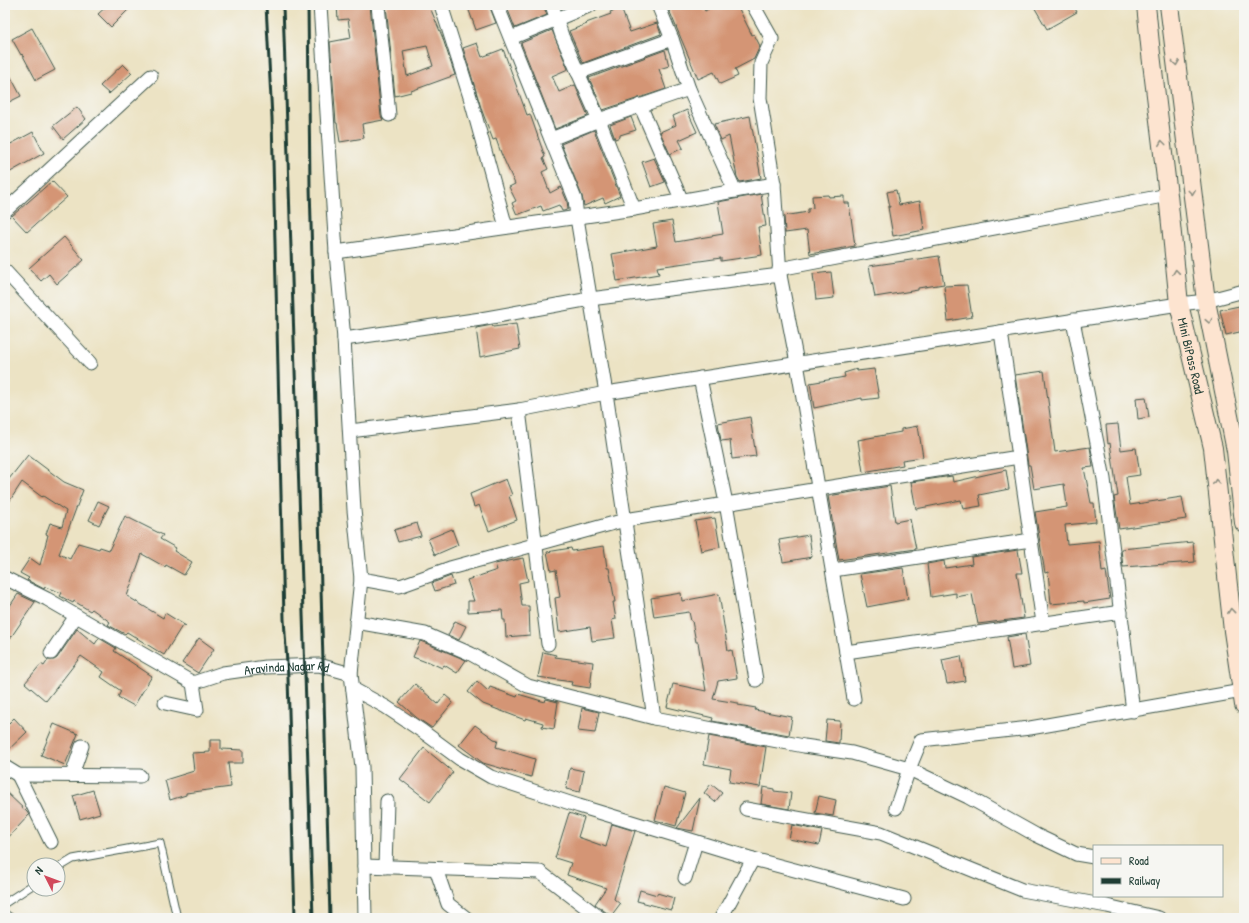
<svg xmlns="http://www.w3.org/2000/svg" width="1249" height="923" font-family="'Patrick Hand',sans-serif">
<rect width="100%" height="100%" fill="#f6f6f2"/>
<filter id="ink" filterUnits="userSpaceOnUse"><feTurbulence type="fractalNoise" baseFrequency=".025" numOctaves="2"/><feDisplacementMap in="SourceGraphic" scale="8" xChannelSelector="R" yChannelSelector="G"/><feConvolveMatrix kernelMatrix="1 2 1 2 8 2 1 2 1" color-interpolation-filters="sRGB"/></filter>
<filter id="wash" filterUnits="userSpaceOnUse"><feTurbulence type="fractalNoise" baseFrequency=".012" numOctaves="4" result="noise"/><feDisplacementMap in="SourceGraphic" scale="16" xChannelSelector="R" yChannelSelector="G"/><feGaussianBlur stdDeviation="0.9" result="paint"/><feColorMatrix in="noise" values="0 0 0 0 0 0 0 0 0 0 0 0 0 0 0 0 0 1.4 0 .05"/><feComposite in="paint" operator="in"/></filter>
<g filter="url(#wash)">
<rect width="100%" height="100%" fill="#ece3c4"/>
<g id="blocks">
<!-- building -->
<path fill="#d49575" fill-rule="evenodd" d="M108 5H133L111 27 98 14Z
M337 5H370L381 116 383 120 362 124 364 138 340 142 337 123H336L330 42 351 38 348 19 338 20Z
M386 5H429L442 36 455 75 411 91V92L395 96ZM427 46 433 66 407 76 403 51Z
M467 5H489L496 23 476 30Z
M506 5H543L547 15 515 28Z
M667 5H702L705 11 715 5H737L752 35 754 34 760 46 754 59 735 69 738 76 720 84 714 72 698 79Z
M1033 5H1073L1077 12 1047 29Z
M621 8 630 32 657 23 661 34 583 63 569 31 587 24 586 23 611 14 610 12Z
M32 28 55 70 36 80 22 54 21 55 12 39Z
M552 30 568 69 552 76 559 92 575 85 588 116 555 129 521 43Z
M477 43 482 57 503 49 527 115 530 114 545 157 543 158 548 169 542 172 550 193 561 187 567 201 568 209 564 211H562L559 205 543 211 541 206 517 215 512 203 516 201 509 187 515 184 501 153 496 139 493 140 482 111 463 48Z
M665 50 669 66 659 69 666 89 603 110 589 78Z
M123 64 132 73 109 94 100 86Z
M5 66 21 96 5 104Z
M77 107 86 119 63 139 53 126Z
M687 110 697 132 679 140 683 148 670 154 660 132 676 125 673 116Z
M750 116 761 178 740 182 737 177 729 136 721 140 714 124Z
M631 117 636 130 620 135V137L615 139 610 125Z
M594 130 620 196 605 203 603 198 584 206 582 196 561 144Z
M33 132 44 153 5 175V147Z
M654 158 665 182 651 187 642 162Z
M52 181 67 197 27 232 12 216Z
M896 190 899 205 920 201 924 230 893 236 888 207H890L887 192Z
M761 194 766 226 758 227 762 255 721 261V258L657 267 659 274 617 281 612 254 657 246 653 224 672 221 676 242 723 234 718 202Z
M828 195 829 197 844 196V203H849L855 246 810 254 807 230 785 233 784 216 808 212V209L813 208 812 196Z
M64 237 84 260 57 284 49 274 41 281 29 268Z
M939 256 944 284 918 288V290L875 297 869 266Z
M831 272 834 298 816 300 813 274Z
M967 285 972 317 948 321 944 286Z
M1244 305V331L1226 335 1220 310Z
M516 324 520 349 480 357 476 328 492 325 493 327Z
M857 369V371L874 369 879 398 862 400V398L814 408 810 383 845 377 844 373Z
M1044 371 1055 452 1090 447 1091 453 1093 467 1084 468 1091 503H1094L1096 522 1065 525 1067 544 1099 541 1102 572 1106 571 1110 599 1084 603V601L1051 604 1048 572 1045 573 1035 512 1067 507 1066 498 1064 484 1034 489 1030 465H1028L1015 375Z
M1146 397 1149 417 1138 419 1136 398Z
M750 417 756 456 732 459 730 440 721 441 718 423Z
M1118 424 1121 450 1136 448 1140 475 1126 477 1130 505 1182 497 1186 519 1119 529 1114 497 1118 496 1110 443 1108 444 1106 425Z
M918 426 923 457 902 460 903 465 863 472 858 440 901 432V429Z
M28 455 64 482 83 490 59 554 70 559 78 543 99 549 100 547 109 550 125 516 163 535 160 539 176 548 174 551 192 562 184 575 166 565 165 567 142 554 127 596 163 618 165 613 186 626H182L164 655 127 632 125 634 108 625 110 622 92 609 90 611 74 601 73 603 60 596 62 593 45 587 44 589 27 580 29 578 20 573 30 558 40 565 48 535 46 534 50 523 62 527 66 511 43 496 42 497 22 482 5 508V484Z
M1006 470 1009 489 979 495 981 506 963 509 961 500 916 509 911 482 952 476 953 482Z
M506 479 512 495 509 496 517 520 489 531 479 505 474 507 470 494Z
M890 486 895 522 910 519 916 549 839 560 828 496Z
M98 501 109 506 99 525 89 520Z
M715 518 720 547 701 551 695 521Z
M417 523 421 536 398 542 394 530Z
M452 529 458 545 435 555 428 539Z
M809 535 812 557 783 562 779 540Z
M1193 542 1195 562 1123 567 1121 549Z
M604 546 607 568H609L615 602H613L616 619 612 620 615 638 592 641 590 627 559 632 555 598 560 597 556 570 551 571 547 552 571 548 572 551Z
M1018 550 1022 573H1017L1024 618 978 624 972 594 956 597V593L931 597 927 564 944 561 945 568 972 564 971 557Z
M523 558 528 581 519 583 522 606H529L530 635 506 637 505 620H503L502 610 468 612V601H474L467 580 497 570 495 564Z
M903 568 908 599 867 607 860 574Z
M451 576 454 585 435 591 432 583Z
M681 593 682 601 719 594 728 651 732 650 737 678 718 681 713 699 738 703V705L756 708 755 710 792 717 789 735 712 721 713 718 667 707 673 684 706 691 698 642H696L692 621H691L689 612 654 617 651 598Z
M18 594 35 602 5 646V613Z
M455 621 466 626 459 640 448 635Z
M77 629 95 644 99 638 116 648 114 651 152 676 134 706 118 697 121 691 101 677 104 672 81 656 46 701 25 683 41 664 44 666 48 660H54L57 658Z
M1025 634 1030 666 1012 669 1007 637Z
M199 638 214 649 198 673 182 663Z
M420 641 423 642 466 660 457 673 444 665 442 668 427 661 426 662 413 657Z
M543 652 556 655 555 657 593 662 590 688 571 685 572 682 538 677Z
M961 656 965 681 947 684 942 660Z
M477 681 488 691 490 687 517 697 518 694 545 702 546 699 558 702 554 729 542 727 543 723 526 718 525 720 483 704 468 692Z
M415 684 438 704 445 695 453 702 432 728 417 718 399 702Z
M582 708 599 712 595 733 578 731Z
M14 718 27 732 5 753V727Z
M827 720 840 721 839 743 825 741Z
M54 724 78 734 65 765 41 755Z
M475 725 494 739 498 740 496 747 535 759 531 777 483 763 459 745Z
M709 736 766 747 760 787 729 782 731 769 704 764Z
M210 740H221V749L243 750V763H228L231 787 186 793V795L170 800 165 780 194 771 192 753 210 752Z
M424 748 453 772 430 802 400 779Z
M570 768 584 771 580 792 566 789Z
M711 784 722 793 715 802 704 793Z
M664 787 685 793 676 826 655 820Z
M763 787 774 789V791L791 793 789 809 761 804Z
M93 790 100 813 80 819 73 796Z
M5 791 27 812 29 815 5 841Z
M819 796 836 800 833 816 815 813Z
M700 798 693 831 677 828Z
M569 813 584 818 578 837 606 847 612 824 635 831 614 899 620 904 611 916 595 904 606 888 567 875 571 863 555 858Z
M792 825 822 831 819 845 789 839Z
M640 890 657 895V893L674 898 671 910 637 901Z"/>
</g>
</g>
<g filter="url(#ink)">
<use href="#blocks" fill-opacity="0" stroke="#3e564a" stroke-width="1"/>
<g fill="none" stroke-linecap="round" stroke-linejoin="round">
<defs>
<path id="lane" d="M58 868 73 859 160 843 177 918
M5 903 34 884
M5 914 11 918"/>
<g id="street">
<path d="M320 5 336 252 344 339 354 510 361 579 351 674"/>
<path d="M378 5 389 115"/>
<path d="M441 5 470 97 506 227"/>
<path d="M497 5 575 199 577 218 606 393 654 718"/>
<path d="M658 5 672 39 689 89 735 191"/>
<path d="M753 5 772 39 761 63 760 98 774 184 780 275"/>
<path d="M511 38 591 5"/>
<path d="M578 73 672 39"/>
<path d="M640 105 682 201"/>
<path d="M551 139 599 120 689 89"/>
<path d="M634 209 774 184"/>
<path d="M5 211 151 76"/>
<path d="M336 252 634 209 599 120 562 36 552 5"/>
<path d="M779 269 1168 195"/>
<path d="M5 271 90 363"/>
<path d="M1073 320 1104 479 1133 711"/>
<path d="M1001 332 1043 623"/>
<path d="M344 339 481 319 590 299 780 275 797 363 854 699"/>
<path d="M700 378 726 503 756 680"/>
<path d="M519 410 548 644"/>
<path d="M350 431 519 410 606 393 1179 304 1206 301 1244 291"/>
<path d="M833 570 1031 540"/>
<path id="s1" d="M5 578 47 599 193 683 223 673 266 667 319 665 351 674 362 767 365 918"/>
<path d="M361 579 400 586 450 568 625 520 1019 457"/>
<path d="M356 622 425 634 471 654 528 686 654 718 804 746 852 753 909 769 968 797 1036 835 1076 854 1094 857"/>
<path d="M846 652 1121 612"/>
<path d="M51 653 76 616"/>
<path d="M353 689 386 707 422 731 460 759 491 777 579 806 753 859 904 899"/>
<path d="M165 703 197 710 193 683"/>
<path d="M5 767 18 775 140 776"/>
<path d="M18 775 51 842"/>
<path d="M72 775 82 746"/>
<path d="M896 808 909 769 921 740 1030 728 1242 691"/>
<path d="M746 809 881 833 1022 890 1107 906 1159 918"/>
<path d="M364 866 540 872 600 918"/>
<path d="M385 867 387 801"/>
<path d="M436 869 448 904 466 918"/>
<path d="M685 878 696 842"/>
<path d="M721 918 753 859"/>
</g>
<g id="secondary">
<path id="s2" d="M1146 5 1151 54 1168 195 1179 304 1213 448 1233 631 1244 705"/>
<path d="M1169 5 1206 301 1236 451 1244 523"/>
</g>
</defs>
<!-- lane casing -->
<use href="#lane" stroke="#3e564a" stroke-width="9"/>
<!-- street casing -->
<use href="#street" stroke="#3e564a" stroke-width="15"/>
<!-- secondary casing -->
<use href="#secondary" stroke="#3e564a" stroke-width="20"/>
<!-- lane -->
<use href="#lane" stroke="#fff" stroke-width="7"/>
<!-- street -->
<use href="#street" stroke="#fff" stroke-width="13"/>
<!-- secondary -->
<use href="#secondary" stroke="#fde4d0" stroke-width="18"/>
<!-- rail -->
<path stroke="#1f3d34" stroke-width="3" d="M266 5 272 118 284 619 288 677 295 918
M283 5 313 918
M308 5 310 186 330 918"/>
</g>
<!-- one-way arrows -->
<defs><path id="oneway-chevron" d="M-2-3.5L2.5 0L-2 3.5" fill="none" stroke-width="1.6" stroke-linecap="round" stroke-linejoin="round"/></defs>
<g stroke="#8e9082">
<use href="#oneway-chevron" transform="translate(1176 63) rotate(83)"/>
<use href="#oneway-chevron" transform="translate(1162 143) rotate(-97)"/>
<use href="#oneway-chevron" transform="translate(1192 192) rotate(83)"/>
<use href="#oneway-chevron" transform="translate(1176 272) rotate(-96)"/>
<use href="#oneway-chevron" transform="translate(1209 321) rotate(79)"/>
<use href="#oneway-chevron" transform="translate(1216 482) rotate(-96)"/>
<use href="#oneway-chevron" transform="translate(1231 611) rotate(-96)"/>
</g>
</g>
<g text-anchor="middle" stroke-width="3" stroke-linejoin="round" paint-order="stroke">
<!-- street labels -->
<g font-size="13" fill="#1f3d34" stroke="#f6f6f2">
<text dy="5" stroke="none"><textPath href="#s2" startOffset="354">Mini BiPass Road</textPath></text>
<text dy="5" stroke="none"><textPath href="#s1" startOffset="311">Aravinda Nagar Rd</textPath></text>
</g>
</g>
<!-- margin -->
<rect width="1249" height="923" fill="none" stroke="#f6f6f2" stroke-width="20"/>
<!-- legend -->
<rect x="1093" y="845" width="130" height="52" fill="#f6f6f2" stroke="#a0aca6"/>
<rect x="1101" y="858" width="20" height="6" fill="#fde4d0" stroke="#a0aca6"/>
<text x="1129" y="865" font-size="12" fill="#1f3d34">Road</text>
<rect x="1101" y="878" width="20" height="6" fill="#1f3d34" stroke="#a0aca6"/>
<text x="1129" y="885" font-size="12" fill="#1f3d34">Railway</text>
<!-- north arrow -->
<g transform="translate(46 877) rotate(312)"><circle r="19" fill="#f6f6f2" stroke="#a0aca6"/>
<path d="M0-3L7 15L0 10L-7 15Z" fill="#d1495b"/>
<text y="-6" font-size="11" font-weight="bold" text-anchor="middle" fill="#1f3d34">N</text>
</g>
</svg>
